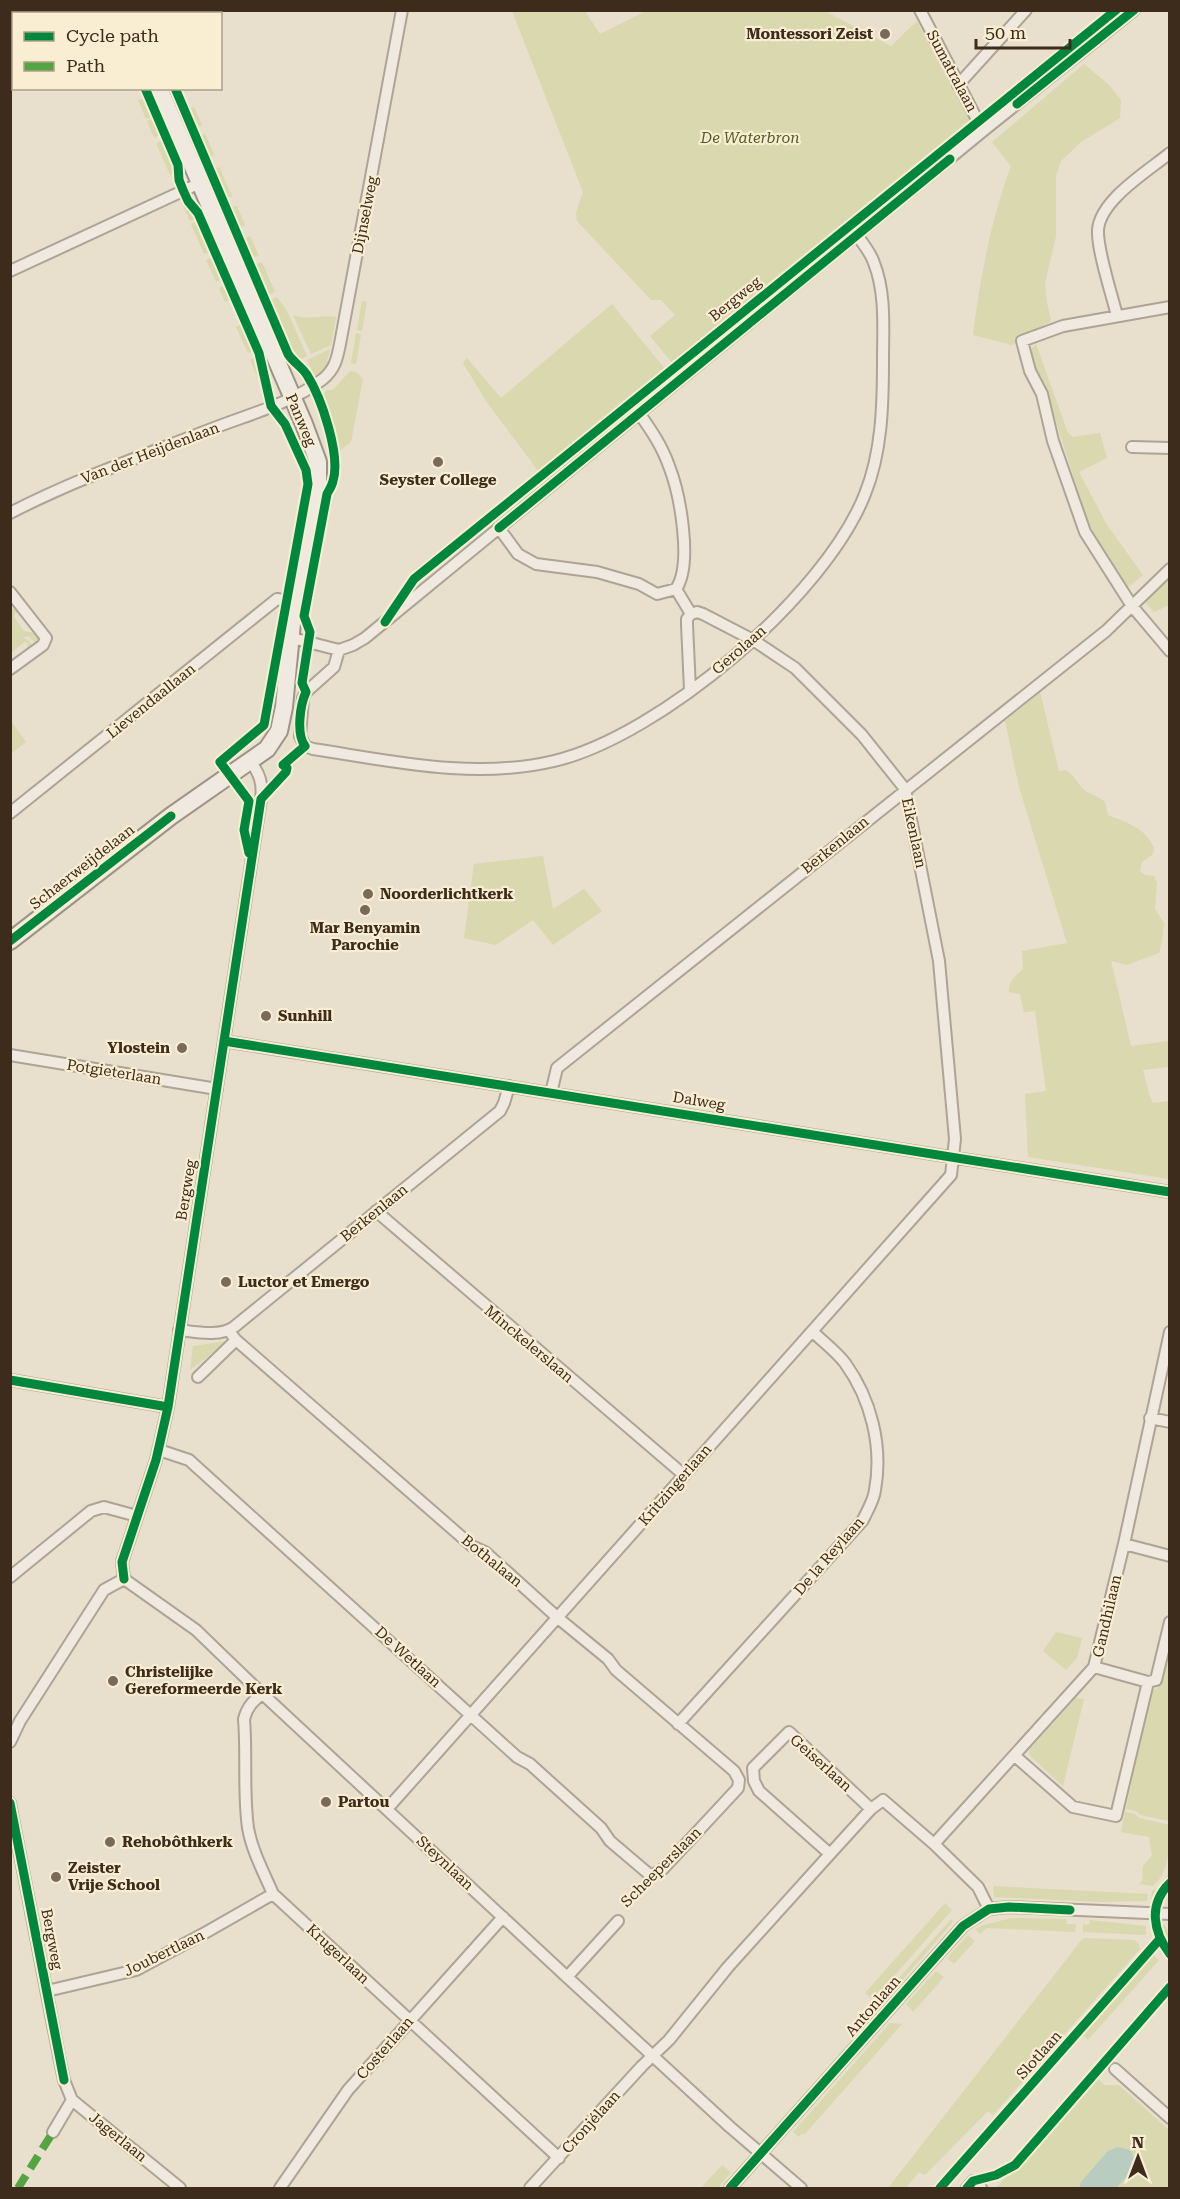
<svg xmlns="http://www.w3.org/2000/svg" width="1180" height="2199" font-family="'Roboto Serif',serif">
<rect width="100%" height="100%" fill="#e8dfcd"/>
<!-- green -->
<path fill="#d9d8ae" d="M512 11H585L600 34 646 11 823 10 891 46 917 21 971 123 673 364 650 336 675 315 661 300H651L577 221 576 213 583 192Z
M1084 64 1108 84 1121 100 1120 118 1081 142 1061 161 1056 176V236L1045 283 1047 303 1051 321 1012 345 973 335C980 278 991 220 1011 166L992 142Z
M146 99 153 116 146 119 138 100Z
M194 107 202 125 195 128 187 110Z
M154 118 161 134 154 138 147 121Z
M205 134 214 154 207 159 198 137Z
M163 140 176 173 170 175 156 143Z
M219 167 232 196 224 199 212 170Z
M180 199H183L198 217 190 221Z
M237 206 245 225 237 229 228 208Z
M199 220 212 251 204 254 191 224Z
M250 236 259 256 249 258 241 239Z
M214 256 224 278 216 282 206 260Z
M262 262 275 292 266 296 252 264Z
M227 284 233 298 225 302 219 288Z
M277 297 287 311 307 356 296 361 285 343 268 301Z
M362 301 367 302 362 331 357 330Z
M612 304 665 369V374L597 429 594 426 539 472 486 401 463 363 467 358 501 398Z
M293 315C308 321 321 314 336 317L331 345 311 354Z
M244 323 256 350 248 353 236 327Z
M356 333 361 334 356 364 351 363Z
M1036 344 1068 433 1073 437 1100 433 1107 458 1079 472 1107 525 1143 575 1127 588 1099 544 1087 519 1042 378 1030 359 1032 348Z
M330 349 327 361 330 363C326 370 321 373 314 376L307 360Z
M258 356 263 375 258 378 250 360Z
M350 371 356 372 363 379 351 442 339 451 335 429 322 395 327 390H333Z
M335 483 328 522 323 521 328 497Z
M1169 578V605L1154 612 1144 601Z
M11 608 18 609 22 613H15L14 617 24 631 39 634 41 640 36 644 29 636 22 638 28 640 33 646 27 650 28 643 24 642 11 653Z
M1040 692 1059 771 1066 770C1075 776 1078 786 1087 792 1093 795 1099 797 1105 802L1108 815C1127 823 1145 827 1154 848L1153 854 1142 862 1140 871 1145 875 1154 876 1157 883 1155 909 1164 923 1162 941 1159 953 1127 965 1111 961 1131 1046 1169 1041V1067L1143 1070 1149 1094 1153 1103 1169 1101V1179L1028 1157 1025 1094 1046 1091 1035 1011 1024 1012 1020 994 1009 992C1008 981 1016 976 1023 969L1022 951 1067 943 1019 787 1005 721Z
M11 721 26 742 11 754Z
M543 856 553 909 584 889 602 911 553 945 533 920 496 945 464 938 474 864Z
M227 1341 229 1344 223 1345 190 1370 193 1346Z
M1056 1632 1082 1638 1077 1658 1066 1670 1043 1651Z
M1169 1641V1821L1141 1815 1136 1811 1126 1809 1150 1691 1158 1688Z
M1076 1698 1084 1699 1063 1786 1029 1755 1030 1749Z
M1125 1812 1135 1814 1139 1818 1169 1825C1170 1844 1170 1872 1153 1886L1139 1884 1142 1881 1143 1866 1152 1855 1149 1837 1121 1832Z
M1169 1873V1880L1156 1900 1151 1901 1152 1891 1159 1887Z
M993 1886 1148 1894 1147 1901 1099 1902 994 1897Z
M945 1903 952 1910 873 2000 865 1993Z
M1011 1918 1066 1919 1067 1924H1076L1075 1932 987 1928 980 1934 975 1929 984 1925Z
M951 1919 953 1922 891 1993 877 2003Z
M1090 1920 1146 1926V1935L1083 1932V1924L1089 1925Z
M1158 1921C1169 1926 1172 1937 1167 1947L1161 1938Z
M968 1935 975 1941 954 1964 947 1958Z
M1083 1938 1134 1940 1138 1943 1140 1949 993 2115 988 2111 925 2175 919 2172 906 2188H888Z
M1150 1953 1159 1960 1088 2040 1080 2032Z
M936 1971 944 1977 913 2012 906 2004Z
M890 2023 902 2024 804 2135 802 2133 799 2137 793 2132Z
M1096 2077 1104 2085H1119L1169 2130V2188H996Z
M722 2165 731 2172 718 2188H701Z"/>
<!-- water -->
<path fill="#b8cdc0" d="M1118 2147 1130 2150C1142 2166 1126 2177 1116 2188H1079L1081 2182 1108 2151Z"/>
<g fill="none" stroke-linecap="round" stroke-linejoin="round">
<defs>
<path id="street" d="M920 10 983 131
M10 74 14 73
M958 85 1026 10
M10 271 200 183
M1170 307 1063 326 1022 341 1030 371 1042 394 1053 441 1085 532 1132 606 1170 651
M1117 316C1112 295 1097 250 1098 230 1100 200 1148 171 1170 153
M639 413C651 430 662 446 669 466 680 494 693 564 676 589
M1132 447 1170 448
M10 513C76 479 145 455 214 428 250 414 292 403 323 379 335 369 337 359 340 344L402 10
M499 528 518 554 536 564 597 572 639 584 657 594 676 589 691 614
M10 592 46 638 43 645 10 669
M292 638 339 650 353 645 365 638 983 131 1134 10
M339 650 334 667 306 692 303 698 300 736 305 746 313 749C392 761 474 780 554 761 660 736 825 596 865 494 882 452 883 405 883 360 883 329 886 293 874 263 871 253 863 244 857 235
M690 690 687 624V619L691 614
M10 813 277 599 294 602
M224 1041 1170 1192
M10 1055 217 1089
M551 1093 557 1068 1106 631 1170 569
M376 1211 684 1475
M179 1330C196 1332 220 1337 234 1327L500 1111 504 1103 509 1086
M198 1377 236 1340 232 1335
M10 1380 168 1407
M1150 1418 1170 1422
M159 1450 189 1460 517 1757 530 1764 601 1828 610 1841 650 1875 660 1872 738 1788 739 1780 734 1771 616 1670 608 1659 558 1618 485 1552 472 1546 236 1340
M1124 1544 1170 1556
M10 1577 91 1511 104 1507 137 1516
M124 1579 196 1630 254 1686 567 1977 730 2127 801 2188
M124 1579 122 1562 156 1460 168 1407 261 799C263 784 260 774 250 761
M1094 1667 1148 1682
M263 1693C253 1701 247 1707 244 1719 247 1755 243 1792 248 1828 252 1851 264 1873 273 1894L559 2158
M678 1724 863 1520C867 1511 874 1500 875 1490 883 1446 871 1399 845 1363 836 1351 822 1341 812 1331
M10 1742 20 1721 104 1590 124 1579
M1015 1756 1073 1807 1116 1816 1148 1682 1156 1680 1170 1622
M10 1803 59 2056 64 2080 72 2100 180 2188
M387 1809 951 1175 955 1139 939 961 905 789 862 735 795 668 753 640 703 614 697 612 691 614
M934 1844 1094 1667 1124 1544 1170 1332
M830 1854 759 1791 754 1781 753 1768 789 1732 871 1809
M567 1977 618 1921
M47 1991 136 1970 203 1934 273 1894
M1115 2069 1170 2118
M53 2132 72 2100
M280 2188 348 2090 503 1917
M530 2188 642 2066 669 2040 728 1967 830 1854 871 1809 883 1800 934 1844 978 1887 989 1909
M730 2188 963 1926 989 1909 1009 1907 1170 1914
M967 2188 973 2181 981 2188"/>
<path id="secondary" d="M126 10 127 14
M10 941 171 816 267 749 279 731 284 707 294 602 318 485V462L304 424 159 88"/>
</defs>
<!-- street casing -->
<use href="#street" stroke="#ada496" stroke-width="14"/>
<!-- secondary casing -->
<use href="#secondary" stroke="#9d9386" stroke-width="20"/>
<!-- street -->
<use href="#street" stroke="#efe9df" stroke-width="10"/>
<!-- secondary -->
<use href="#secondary" stroke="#efe9df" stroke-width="16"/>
<!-- quiet -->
<path stroke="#54a441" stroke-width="8" stroke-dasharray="15 8" stroke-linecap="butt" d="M18 2188 53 2132"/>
<defs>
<path id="cycleway" d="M145 88 178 165 179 180 183 190 188 201 198 213 259 353 271 406 285 424 306 470 308 484 264 725 220 762 249 801 244 830 249 853
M1017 104 1134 10
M499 528 950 159
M385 622 414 579 1116 10
M10 941 171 816
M224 1041 1170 1192
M10 1380 168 1407
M124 1579 122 1562 156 1460 168 1407 261 799 286 772 287 768 283 765 305 746C296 734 300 705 306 692L302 683 310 632 304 616 327 494C329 490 332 486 333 481 341 455 321 397 307 375 302 367 293 362 288 354L175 88
M10 1803 64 2080
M1170 1883C1148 1904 1153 1932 1170 1954
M730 2188 963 1926 989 1909 1009 1907 1070 1910
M940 2188 1159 1940
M967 2188 973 2181 996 2175 1015 2165 1170 1987"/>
</defs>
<!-- cycleway casing -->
<use href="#cycleway" stroke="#f9edd2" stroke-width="13"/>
<!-- cycleway -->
<use href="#cycleway" stroke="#00873e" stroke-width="9"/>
</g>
<!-- markers -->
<g fill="#796a5a" stroke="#f9edd2" stroke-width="2">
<circle cx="885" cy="34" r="6"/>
<circle cx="438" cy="462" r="6"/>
<circle cx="368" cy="894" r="6"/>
<circle cx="365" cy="910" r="6"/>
<circle cx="266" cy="1016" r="6"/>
<circle cx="182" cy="1048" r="6"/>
<circle cx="226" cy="1282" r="6"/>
<circle cx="113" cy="1681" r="6"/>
<circle cx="326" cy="1802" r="6"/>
<circle cx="110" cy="1842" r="6"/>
<circle cx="56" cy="1877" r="6"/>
</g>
<g text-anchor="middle" stroke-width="4.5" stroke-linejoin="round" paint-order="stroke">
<!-- poi labels -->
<g font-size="15" font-weight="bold" fill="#3d2b1c" stroke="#f9edd2" text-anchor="start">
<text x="873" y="39" text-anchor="end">Montessori Zeist</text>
<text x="438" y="485" text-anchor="middle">Seyster College</text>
<text x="380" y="899">Noorderlichtkerk</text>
<text x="365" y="933" text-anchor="middle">Mar Benyamin<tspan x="365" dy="17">Parochie</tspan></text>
<text x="278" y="1021">Sunhill</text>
<text x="170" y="1053" text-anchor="end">Ylostein</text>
<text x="238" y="1287">Luctor et Emergo</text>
<text x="125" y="1677">Christelijke<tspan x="125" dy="17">Gereformeerde Kerk</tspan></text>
<text x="338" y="1807">Partou</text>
<text x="122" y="1847">Rehobôthkerk</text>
<text x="68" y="1873">Zeister<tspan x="68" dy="17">Vrije School</tspan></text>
</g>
<!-- street labels -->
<g font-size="15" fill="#3d2b1c" stroke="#f9edd2">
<text transform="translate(952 71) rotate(62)" y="5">Sumatralaan</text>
<text transform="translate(365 215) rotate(-79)" y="5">Dijnselweg</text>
<text transform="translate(735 299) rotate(-39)" y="5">Bergweg</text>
<text transform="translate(301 420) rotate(67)" y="5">Panweg</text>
<text transform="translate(150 453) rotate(-21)" y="5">Van der Heijdenlaan</text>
<text transform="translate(739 650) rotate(-41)" y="5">Gerolaan</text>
<text transform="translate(151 701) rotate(-39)" y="5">Lievendaallaan</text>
<text transform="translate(914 833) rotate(78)" y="5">Eikenlaan</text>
<text transform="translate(835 845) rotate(-39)" y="5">Berkenlaan</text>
<text transform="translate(82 867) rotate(-38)" y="5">Schaerweijdelaan</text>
<text transform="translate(114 1072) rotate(9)" y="5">Potgieterlaan</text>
<text transform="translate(699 1101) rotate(9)" y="5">Dalweg</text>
<text transform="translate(186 1190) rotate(-81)" y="5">Bergweg</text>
<text transform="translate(374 1213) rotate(-39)" y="5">Berkenlaan</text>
<text transform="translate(529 1344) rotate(40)" y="5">Minckelerslaan</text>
<text transform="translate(675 1485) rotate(-49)" y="5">Kritzingerlaan</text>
<text transform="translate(829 1556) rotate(-49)" y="5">De la Reylaan</text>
<text transform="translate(492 1561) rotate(39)" y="5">Bothalaan</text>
<text transform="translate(1107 1616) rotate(-77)" y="5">Gandhilaan</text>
<text transform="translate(408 1657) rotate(42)" y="5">De Wetlaan</text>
<text transform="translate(821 1763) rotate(42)" y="5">Geiserlaan</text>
<text transform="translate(445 1863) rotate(43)" y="5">Steynlaan</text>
<text transform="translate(661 1867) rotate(-45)" y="5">Scheeperslaan</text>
<text transform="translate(52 1939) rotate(79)" y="5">Bergweg</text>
<text transform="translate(164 1953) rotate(-26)" y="5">Joubertlaan</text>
<text transform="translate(338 1954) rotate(43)" y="5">Krugerlaan</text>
<text transform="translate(873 2006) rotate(-49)" y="5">Antonlaan</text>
<text transform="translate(385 2048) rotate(-49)" y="5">Costerlaan</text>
<text transform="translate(1039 2055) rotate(-48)" y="5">Slotlaan</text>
<text transform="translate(591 2122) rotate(-48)" y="5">Cronjélaan</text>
<text transform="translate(118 2137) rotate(39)" y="5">Jagerlaan</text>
</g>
<!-- park labels -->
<g font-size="15" font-style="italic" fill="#4f5c21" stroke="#f9edd2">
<text x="750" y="143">De Waterbron</text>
</g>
</g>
<!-- border -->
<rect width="1180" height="2199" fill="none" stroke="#3d2b1c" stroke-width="24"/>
<!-- legend -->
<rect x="12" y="12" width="210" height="78" fill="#f9edd2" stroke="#ae9f89" stroke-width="1.5"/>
<rect x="24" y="32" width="30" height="9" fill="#00873e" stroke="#ae9f89" stroke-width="1.5"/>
<text x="66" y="42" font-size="18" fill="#3d2b1c">Cycle path</text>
<rect x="24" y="62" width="30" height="9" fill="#54a441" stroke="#ae9f89" stroke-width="1.5"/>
<text x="66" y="72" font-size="18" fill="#3d2b1c">Path</text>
<!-- north arrow -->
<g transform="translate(1138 2157)" stroke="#f9edd2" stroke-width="4.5" paint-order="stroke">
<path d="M0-4.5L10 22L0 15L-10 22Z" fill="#3d2b1c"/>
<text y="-9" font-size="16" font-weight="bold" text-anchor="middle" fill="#3d2b1c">N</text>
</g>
<!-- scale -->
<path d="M976 39v9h94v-9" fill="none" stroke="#3d2b1c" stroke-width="3"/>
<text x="985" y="39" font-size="18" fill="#3d2b1c" stroke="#f9edd2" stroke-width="4.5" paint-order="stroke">50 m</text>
</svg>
